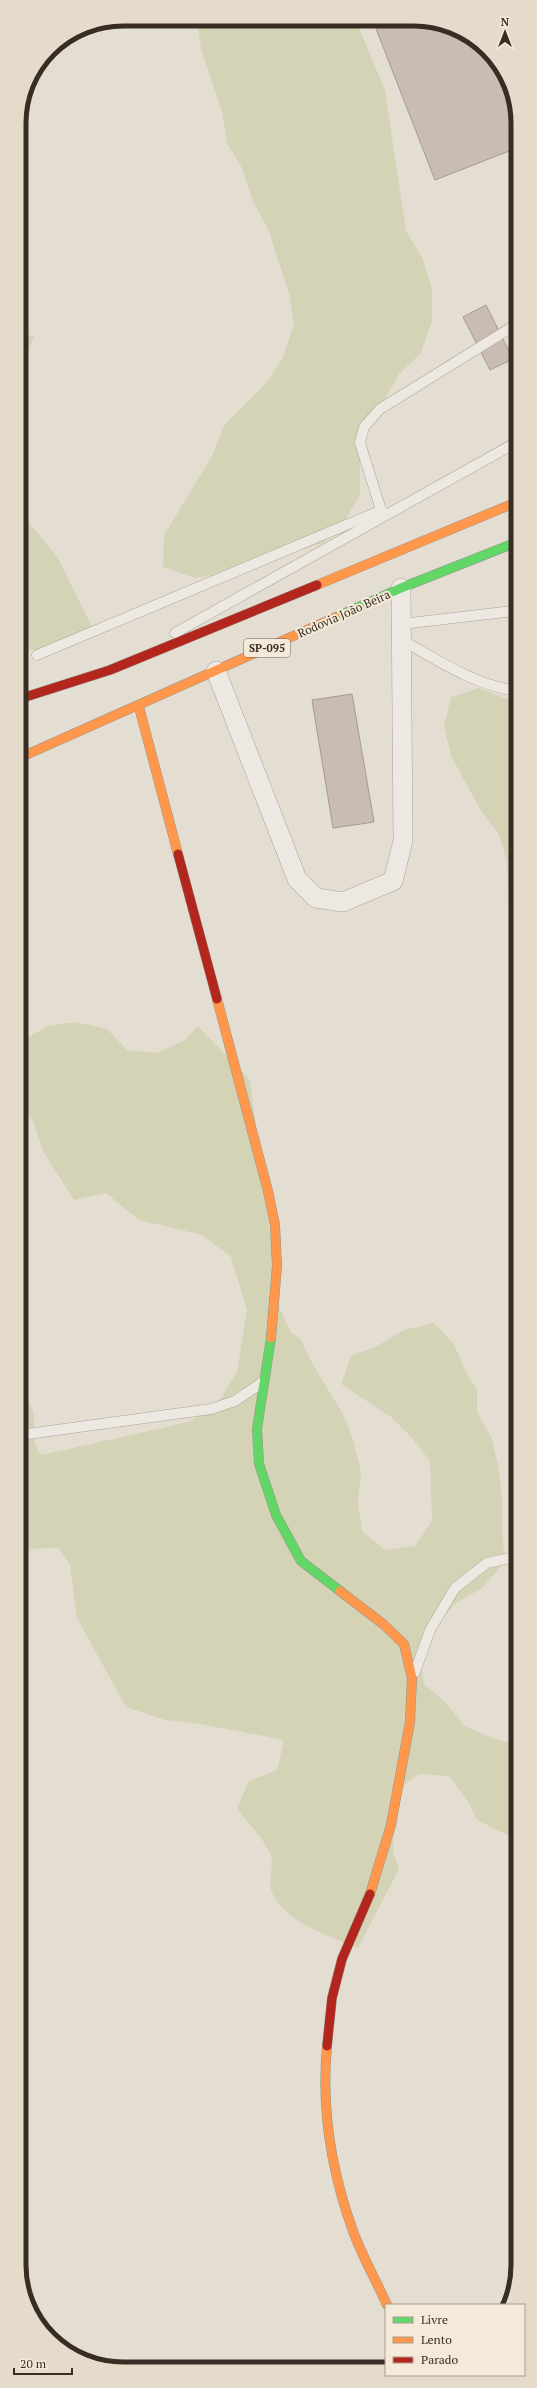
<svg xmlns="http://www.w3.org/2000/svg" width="537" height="2388" font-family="'PT Serif',serif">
<rect width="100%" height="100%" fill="#e4ded2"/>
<!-- green -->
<path fill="#d5d3b5" d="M197 19 356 21 385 90 406 231 422 257 432 289V321L421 353 399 374 360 443V495L344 522 323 543 227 573 195 578 163 567 164 535 212 456 224 425 266 383 283 357 294 325 289 293 268 229 253 202 243 170 227 143 222 112 201 48Z
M19 333 34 336 19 372Z
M19 510 58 558 96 635 48 655 19 646Z
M479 688 507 699 517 700V938L509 920 507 861 498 833 480 809 451 756 444 726 451 697Z
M76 1022 107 1029 127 1050 157 1053 185 1040 198 1026 250 1080 280 1309 291 1333 300 1338 312 1363 343 1414 354 1442 361 1472 358 1502 362 1531 385 1550 415 1546 432 1521 430 1461 412 1438 391 1417 341 1384 351 1356 379 1345 404 1330 434 1323 454 1344 466 1372 477 1390V1412L492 1439 499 1470 502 1501V1531L505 1562 482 1588 455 1604 436 1626 420 1653 424 1684 446 1703 465 1726 492 1738 518 1745V1845L507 1835 477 1820 467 1800 449 1776 419 1774 394 1792 393 1852 399 1869 358 1948C330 1936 282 1922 271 1890 268 1880 274 1866 271 1856 264 1839 248 1823 237 1808L249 1781 277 1770 284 1740 195 1723 165 1720 126 1707 77 1618 70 1565 59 1548 22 1549 20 1552V1389C23 1395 31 1404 33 1411 37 1428 28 1441 42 1455L189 1422 218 1403 237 1372 247 1310 231 1257 202 1235 139 1220 106 1193 74 1200 43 1151 34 1123 20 1104 19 1046 21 1042 47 1026Z"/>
<!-- building -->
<path fill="#c8bcb3" stroke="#a59a91" d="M373 21H435L466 33 492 54 517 110V148L435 180Z
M486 305 513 359 490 370 463 317Z
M352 694 374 822 333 828 312 700Z"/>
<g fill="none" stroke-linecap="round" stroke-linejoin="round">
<defs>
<path id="lane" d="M381 510 360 443 364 427 380 409 517 324
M402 624 513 611
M175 633 517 442
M402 640C439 661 474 685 517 691
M37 655 382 510
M20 1435 211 1409 235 1401 263 1382
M415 1672 430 1630 455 1588 487 1563 518 1556"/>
<path id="street" d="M216 671 297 879 316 898 343 902 393 881 403 841 401 588"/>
<path id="fast" d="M336 617 401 588 517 542
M271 1338 257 1429 259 1464 276 1515 301 1561 340 1591"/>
<path id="slow" d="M317 585 517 502
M139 707 178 854
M19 758 336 617
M217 999 268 1191 275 1225 277 1266 271 1338
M340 1591 383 1624 404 1644 412 1678 410 1722 391 1825 370 1894
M327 2046C321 2110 331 2170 353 2231 362 2256 376 2280 387 2305"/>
<path id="jam" d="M19 699 110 670 317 585
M178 854 217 999
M327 2046 332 1998 342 1959 370 1894"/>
</defs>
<!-- lane casing -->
<use href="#lane" stroke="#aaa39a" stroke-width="11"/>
<!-- street casing -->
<use href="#street" stroke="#aaa39a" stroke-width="20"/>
<!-- fast casing -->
<use href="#fast" stroke="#9a938a" stroke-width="10"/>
<!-- slow casing -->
<use href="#slow" stroke="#9a938a" stroke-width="10"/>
<!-- jam casing -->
<use href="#jam" stroke="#9a938a" stroke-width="10"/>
<!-- lane -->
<use href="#lane" stroke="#ede9e2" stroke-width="10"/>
<!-- street -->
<use href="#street" stroke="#ede9e2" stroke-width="19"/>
<!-- fast -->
<use href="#fast" stroke="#63d668" stroke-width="9"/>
<!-- slow -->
<use href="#slow" stroke="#ff974d" stroke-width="9"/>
<!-- jam -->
<use href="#jam" stroke="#b3261e" stroke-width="9"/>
</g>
<g text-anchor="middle" stroke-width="4" stroke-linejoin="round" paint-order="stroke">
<!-- shield labels -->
<rect fill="#f4ead9" stroke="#716559" stroke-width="1" x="244" y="639" width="46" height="18" rx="3"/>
<g font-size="11" font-weight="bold" fill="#392c22">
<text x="267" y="652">SP-095</text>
</g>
<!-- street labels -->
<g font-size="12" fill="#392c22" stroke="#f4ead9">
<text transform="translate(344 614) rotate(-24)" y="4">Rodovia João Beira</text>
</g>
</g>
<!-- crop -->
<path d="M0 0H537V2388H0ZM123 26H414A97 97 0 0 1 511 123V2265A97 97 0 0 1 414 2362H123A97 97 0 0 1 26 2265V123A97 97 0 0 1 123 26Z" fill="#e5dbca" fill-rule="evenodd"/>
<path fill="none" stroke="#392c22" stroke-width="5" d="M123 26H414A97 97 0 0 1 511 123V2265A97 97 0 0 1 414 2362H123A97 97 0 0 1 26 2265V123A97 97 0 0 1 123 26Z"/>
<!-- legend -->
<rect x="385" y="2304" width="140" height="72" fill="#f4ead9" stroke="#a99e90"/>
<rect x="393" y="2317" width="20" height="6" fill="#63d668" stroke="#a99e90"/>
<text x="421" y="2324" font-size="12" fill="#392c22">Livre</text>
<rect x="393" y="2337" width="20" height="6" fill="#ff974d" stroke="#a99e90"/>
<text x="421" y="2344" font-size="12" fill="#392c22">Lento</text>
<rect x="393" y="2357" width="20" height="6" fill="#b3261e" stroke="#a99e90"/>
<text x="421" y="2364" font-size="12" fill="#392c22">Parado</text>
<!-- north arrow -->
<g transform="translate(505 32)" stroke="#f4ead9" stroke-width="3" paint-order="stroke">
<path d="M0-3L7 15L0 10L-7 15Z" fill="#392c22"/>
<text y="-6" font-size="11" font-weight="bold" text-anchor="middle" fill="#392c22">N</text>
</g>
<!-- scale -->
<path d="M14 2368v6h58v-6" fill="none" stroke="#392c22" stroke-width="2"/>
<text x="20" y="2368" font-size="12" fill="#392c22" stroke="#f4ead9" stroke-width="3" paint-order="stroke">20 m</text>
</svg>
